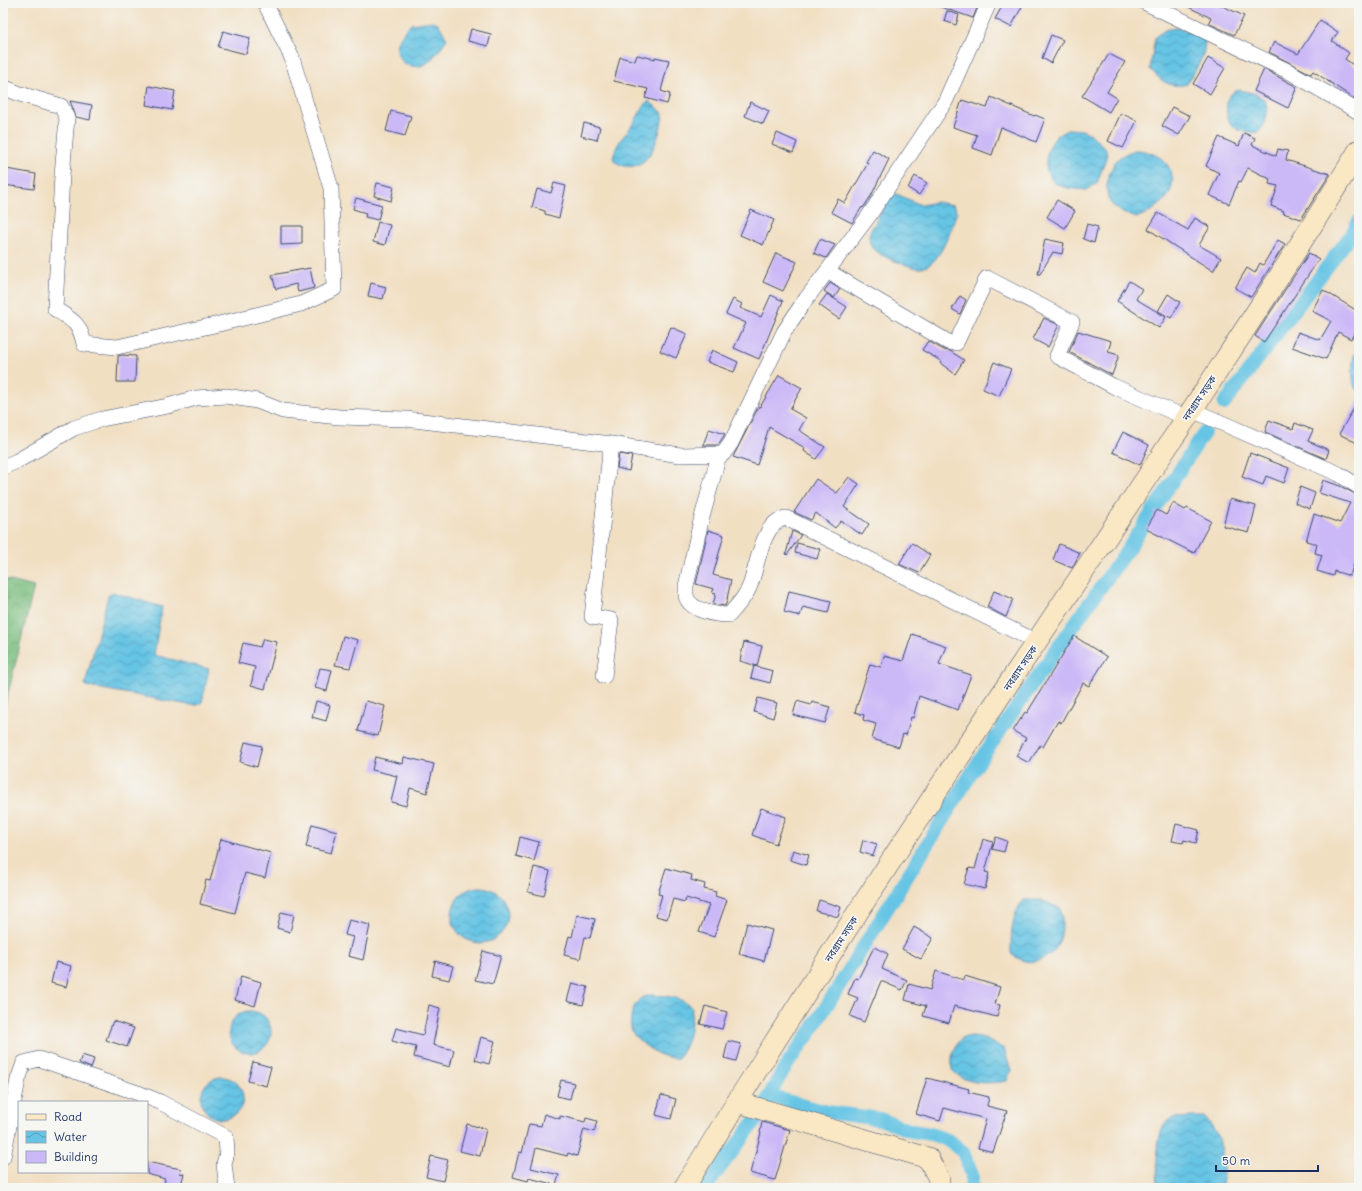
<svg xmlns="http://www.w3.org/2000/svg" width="1362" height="1191" font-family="Delius,'Noto Sans Bengali',sans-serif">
<defs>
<pattern id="forest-crowns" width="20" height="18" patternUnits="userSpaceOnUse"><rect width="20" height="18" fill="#7abd7f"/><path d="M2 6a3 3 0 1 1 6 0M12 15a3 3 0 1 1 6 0" fill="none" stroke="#639a6b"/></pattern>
<pattern id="water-waves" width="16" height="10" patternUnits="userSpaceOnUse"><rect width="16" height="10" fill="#66c4e4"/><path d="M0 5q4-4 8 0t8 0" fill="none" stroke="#53a0bc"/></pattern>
</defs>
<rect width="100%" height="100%" fill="#f6f6f2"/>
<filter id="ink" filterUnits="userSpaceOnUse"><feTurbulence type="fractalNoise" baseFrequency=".025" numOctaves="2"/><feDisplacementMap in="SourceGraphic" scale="8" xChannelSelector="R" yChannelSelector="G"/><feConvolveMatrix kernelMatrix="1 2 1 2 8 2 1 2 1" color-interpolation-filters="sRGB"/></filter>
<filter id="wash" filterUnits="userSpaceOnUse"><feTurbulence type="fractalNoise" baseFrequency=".012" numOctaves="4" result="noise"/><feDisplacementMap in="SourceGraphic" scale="16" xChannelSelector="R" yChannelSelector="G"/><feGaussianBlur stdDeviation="0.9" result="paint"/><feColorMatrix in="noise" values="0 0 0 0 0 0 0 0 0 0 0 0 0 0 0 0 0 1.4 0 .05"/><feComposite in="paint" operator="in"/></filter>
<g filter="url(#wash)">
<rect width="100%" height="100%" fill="#f1dfc2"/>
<!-- forest -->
<path fill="url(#forest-crowns)" stroke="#4a766e" d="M3 579 34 587 3 714Z"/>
<!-- water -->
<path fill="url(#water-waves)" stroke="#407aa1" d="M432 21 438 23 447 39C440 48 432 63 421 66 417 67 408 66 405 64 390 52 399 35 411 24Z
M1175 28C1186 30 1197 33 1205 41 1205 58 1195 71 1187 84 1170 89 1161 81 1150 69L1155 37 1165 30Z
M1240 90 1256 94 1265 100C1269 111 1267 126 1257 133L1238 130 1230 123C1225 112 1223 92 1240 90Z
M647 102H650L663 113C661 133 651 171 625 166 619 165 616 163 613 158 617 139 628 134 636 119 640 113 642 108 647 102Z
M1069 129 1082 130 1091 134 1106 149 1107 155 1097 183 1086 190C1078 189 1068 189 1061 186 1039 178 1044 148 1058 135 1061 133 1066 131 1069 129Z
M1135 150C1157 150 1180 167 1170 192 1164 205 1149 213 1136 218 1128 214 1115 210 1110 202 1103 190 1109 167 1119 158 1124 154 1129 152 1135 150Z
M892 192 921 205 936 202 953 205 957 212C951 228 941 264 922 268 916 269 907 265 901 263 888 259 879 255 870 245L869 234Z
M1359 346V391L1355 388C1351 375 1351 357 1359 346Z
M112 592 162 607 154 655 209 669 202 702 197 705H189L86 686 85 684 108 596Z
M452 915a28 28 0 1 1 56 0a28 28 0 1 1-56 0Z
M1024 900H1041L1061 909C1064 930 1062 953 1039 960 1027 964 1019 960 1011 953 1011 935 1011 914 1024 900Z
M651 995C667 996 681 996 692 1008 691 1027 690 1042 678 1058 662 1059 646 1048 635 1036 627 1028 631 1006 640 999 642 997 648 996 651 995Z
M229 1032a21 21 0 1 1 42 0a21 21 0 1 1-42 0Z
M972 1036 981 1037 1004 1049 1011 1070 1007 1081C988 1084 966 1085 952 1070 950 1056 954 1048 962 1038Z
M201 1098a21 21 0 1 1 42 0a21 21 0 1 1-42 0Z
M1190 1117H1204C1224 1136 1225 1162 1222 1188H1158C1157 1173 1154 1126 1171 1119 1176 1117 1185 1118 1190 1117Z"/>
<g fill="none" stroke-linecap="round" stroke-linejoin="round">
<!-- canal -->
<path stroke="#66c4e4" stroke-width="14" d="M1224 404 1351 235 1359 221
M769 1096 827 1112 880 1119 912 1131 931 1134 950 1141 963 1152 972 1175 971 1188
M705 1188 764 1109C775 1080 793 1055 811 1031L976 766 1058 647 1128 549 1204 433"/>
</g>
<g id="blocks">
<!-- building -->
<path fill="#cbb8f7" d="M935 3H979L973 18 935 5Z
M1004 3H1024L1011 27 995 19Z
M1180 3H1216L1244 16 1234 35 1208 23 1211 18Z
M947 11 959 15 956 25 944 21Z
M1320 20 1338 32 1332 41 1349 53 1345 59 1359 69V102L1313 71 1311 74 1269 52 1274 42 1298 54Z
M471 29 491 34 488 46 468 41Z
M223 31 250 38 246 54 218 47Z
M1051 35 1063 40 1051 63 1042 58Z
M1109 54 1125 62 1107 92 1117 98 1109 112 1082 96Z
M637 55 655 59V57L669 60 661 91 670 94 667 104 645 98 648 89 614 81 620 57 635 61Z
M1208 58 1225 68 1210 94 1193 84Z
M1264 69 1297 87 1288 108 1254 91Z
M149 86 175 91 172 110 146 105Z
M991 97 1034 116 1035 115 1045 119 1036 142 1001 127 992 155 973 148 977 135 953 127 962 100 987 108Z
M70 101 92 105 90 120 76 117Z
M750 102 769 111 763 124 745 116Z
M1172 107 1190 116 1179 135 1162 126Z
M391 111 411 116 405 136 386 131Z
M1121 113 1137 121 1123 148 1108 141Z
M584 123 600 127 597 140 581 136Z
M777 133 797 142 793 153 772 144Z
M1244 133 1255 138 1252 145 1276 156 1278 149 1288 151 1286 160 1330 174 1301 219 1283 213 1284 211 1271 206 1278 186 1269 184 1270 179 1248 168 1241 182 1239 181 1229 204 1209 195 1219 173 1206 166 1219 137 1239 146Z
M873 150 889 159 871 196 863 208 862 207 852 223 831 212 838 199 845 203 868 163 866 162Z
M6 169 36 174 34 189 3 185Z
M915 176 927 183 919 195 908 188Z
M377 183 394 187 391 201 374 196Z
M554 183 566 186 559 218 545 214V211L532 207 537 189 551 193Z
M356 198 382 205 378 220 365 217 366 213 353 209Z
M1057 200 1075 211 1065 228 1047 217Z
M751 210 774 220 763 245 740 235Z
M1158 213 1188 230 1195 218 1210 227 1199 245 1221 258 1213 271 1148 229Z
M378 222 390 225 385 245 373 242Z
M1087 224 1098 227 1094 243 1083 239Z
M281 226H302V244L281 245Z
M820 239 835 245 826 258 814 253Z
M1045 239 1064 243 1062 254 1053 252 1040 274H1038Z
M1278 240 1285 244 1251 297 1235 288 1247 268 1255 273 1260 263 1263 265Z
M776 253 797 262 783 291 763 282Z
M1309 253 1319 259 1264 342 1255 336Z
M310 268 314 288 298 292 296 284 276 289 272 275Z
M1129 281 1142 289 1136 299 1166 317 1159 328 1117 301Z
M371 283 386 287 383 299 368 296Z
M830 283 840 289 834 298 824 291Z
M1323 290 1359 312V325L1351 339 1338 332 1326 359 1292 347 1298 332 1320 340 1331 321 1312 311Z
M827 294 847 307 839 319 819 305Z
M1168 294 1180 302 1171 318 1158 311Z
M771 295 783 301 759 359 734 348 746 323 726 314 733 299 742 304 740 308 761 317Z
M960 296 966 300 960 314 952 309Z
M1044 318 1059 325 1048 347 1033 339Z
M671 327 687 334 676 358 660 351Z
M1078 331 1111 341 1108 352 1119 355 1112 375 1069 352Z
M928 341 944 350 950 351 964 360 955 374 940 363 941 361 922 350Z
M712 350 738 362 734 372 707 362Z
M122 355 136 356 135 382H117L118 356Z
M994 362 1011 369 999 396 983 389Z
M779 375 802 388 790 409 806 418 799 430 825 447 816 459 804 451 805 448 769 427 757 465 733 457 759 406 760 407Z
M1359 399V444L1339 434Z
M1269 420 1293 429 1295 423 1313 430 1308 441 1329 450 1326 459 1265 432Z
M709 429 725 434 718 445H703Z
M1123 432 1149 445 1140 465 1113 452Z
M1250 453 1289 468 1284 483 1266 476 1263 485 1242 477Z
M619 454 632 456 629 471 617 468Z
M849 477 859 484 844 507 869 524 862 535 841 521 835 528 816 513 811 520 794 512 816 479 837 493Z
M1323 480 1340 486 1359 496V562L1355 561 1350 576 1334 571 1333 576 1317 571 1322 555 1315 553 1317 544 1306 541 1314 514 1340 523 1350 503 1319 493Z
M1300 487 1315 493 1310 509 1295 503Z
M1230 499 1256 506 1249 533 1223 526Z
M1173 503 1185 510 1187 508 1211 521 1194 553 1146 529 1157 510 1166 515Z
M708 530 724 535 713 575 731 580 727 599H728L725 606 713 604 716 594 712 593 714 589 696 584Z
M792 531 801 535 787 555 786 554Z
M797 543 820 549 817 559 795 553Z
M912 543 930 555 919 573 899 564Z
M1059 544 1080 553 1072 568 1053 560Z
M789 591 831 601 828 613 803 607 800 616 784 612Z
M994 591 1013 599 1006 617 987 607Z
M912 634 946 646 939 664 971 675 958 710 919 696 913 718 911 717 906 735 903 734 899 747 872 739 876 724 863 720 864 715 855 712 870 664 881 667 884 656 903 661Z
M343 636 358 640 350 668 335 665Z
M1074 636 1107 657 1089 686 1083 683 1061 723 1058 721 1043 747 1040 745 1029 763 1016 756 1026 738 1013 731 1025 712 1027 713Z
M263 639 277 642 265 689 251 685 255 667 238 663 243 643 260 647Z
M744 642 762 646 757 666 740 661Z
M754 666 773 671 770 683 751 678Z
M320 668 332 670 327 691 315 688Z
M758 698 777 703 773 718 754 712Z
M316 701 330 705 326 721 312 717Z
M366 701 385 706 378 736 358 731Z
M797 701 811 705 812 702 830 707 825 723 793 715Z
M245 742 262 746 257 767 240 762Z
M375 757 403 764 404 757 434 764 427 793 410 788 406 806 391 802 397 776 372 770Z
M761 808 786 817 776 844 752 835Z
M312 824 337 831 331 853 306 847Z
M1176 824 1199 830 1196 843 1184 840 1183 843 1172 841Z
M520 837 539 842 534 861 516 856Z
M996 837 1007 841 1004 852 992 849Z
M221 839 271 853 265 878 245 873 235 913 200 904 206 880 210 881Z
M983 839 993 842 985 872 989 873 985 889 964 884 969 868 975 869Z
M863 840 877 844 873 856 860 852Z
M793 850 809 855 806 865 790 860Z
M534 867 550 871 544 896 528 892Z
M666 868 692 875 691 880 705 884 704 889 716 892 715 896 727 900 714 937 699 932 709 905 686 898 685 902 673 899 667 919 656 916 662 895 658 894Z
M819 900 841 907 838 917 816 911Z
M281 912 294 915 290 932 277 928Z
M577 915 595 919 590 938 585 937 580 959 564 955 569 936 572 937Z
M349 920 370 925 363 960 348 956 353 937 345 935Z
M747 923 772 930 764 961 739 954Z
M914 927 933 938 921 959 902 949Z
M874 947 888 954 882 969 907 980 902 990 881 981 864 1022 850 1016 858 998 848 994 855 978 858 979Z
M483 951 501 956 493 984 475 980Z
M435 961 453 966 449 980 432 976Z
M56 962 71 966 66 987 51 983Z
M936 971 964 980 965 976 1000 987 995 1004 1000 1005 997 1017 954 1006 949 1023 923 1016 926 1006 905 1000 909 984 930 990Z
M241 976 261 982 255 1006 235 1000Z
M572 983 588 987 583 1005 567 1001Z
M429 1005 440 1008 433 1045 454 1050 450 1067 414 1057 416 1047 392 1041 396 1028 423 1035Z
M705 1006 727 1012 722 1029 700 1024Z
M113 1021 134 1028 127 1047 106 1040Z
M481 1037 495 1041 489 1064 475 1060Z
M728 1041 741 1044 736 1061 724 1058Z
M82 1055 94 1059 91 1068 79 1063Z
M253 1062 271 1067 266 1086 248 1081Z
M927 1078 969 1089 968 1092 989 1097 987 1106 1007 1111 993 1152 978 1148 986 1119 944 1108 940 1121 916 1114Z
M561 1080 574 1083 570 1099 557 1096Z
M661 1095 676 1099 671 1119 656 1115Z
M544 1114 560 1119V1116L585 1122 586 1118 597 1121 594 1132 584 1129 577 1156 568 1153 567 1156 536 1148 531 1168 559 1175 556 1185 529 1178 528 1181 513 1177 519 1152 522 1153 529 1124 541 1126Z
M762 1122 790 1130 775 1180 750 1173 761 1133H760Z
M467 1124 486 1129 480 1156 460 1151Z
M431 1156 448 1160 443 1181 426 1177Z
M147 1162 181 1169 180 1173 184 1174 180 1188 164 1186 165 1179 147 1174Z"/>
</g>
</g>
<g filter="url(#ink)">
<use href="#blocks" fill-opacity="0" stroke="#3b496d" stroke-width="1"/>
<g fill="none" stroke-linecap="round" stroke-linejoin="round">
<defs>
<path id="street" d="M1146 3 1290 72 1359 112
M3 87 20 94 61 106 67 118 62 175 55 309C72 320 80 323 84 344L117 347 223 323 301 304 334 289 331 188 292 58 265 3
M827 271 948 342 956 343 987 278 1072 322 1057 356 1113 386 1187 418
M1192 410 1339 474 1359 487
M719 455 701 521 686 586C686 589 686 593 686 596 690 611 716 615 729 615 736 607 744 599 749 588 757 571 761 521 786 518L1037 642
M3 467 17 461 74 428 102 419 168 406 196 398 226 396 257 401 283 411 339 417 406 419 611 444 680 455 723 454 731 443 784 332 803 303 868 217 945 102 989 3
M604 676 611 620 592 617 611 444
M3 1157 18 1080 24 1063 39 1059 138 1093 160 1102 226 1137 227 1152 224 1164 227 1188"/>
<path id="secondary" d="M737 1102 928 1158 939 1179 938 1188
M684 1188C754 1073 827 959 900 847 1052 614 1213 387 1359 150"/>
</defs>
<!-- street casing -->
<use href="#street" stroke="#3b496d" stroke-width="16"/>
<!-- secondary casing -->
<use href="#secondary" stroke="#3b496d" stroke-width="22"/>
<!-- street -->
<use href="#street" stroke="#fff" stroke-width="15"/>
<!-- secondary -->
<use href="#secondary" stroke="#fae7c3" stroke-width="21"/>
</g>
</g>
<g text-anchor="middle" stroke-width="4" stroke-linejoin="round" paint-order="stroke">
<!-- street labels -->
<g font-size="10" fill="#1b2f5e" stroke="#f6f6f2">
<text transform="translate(1199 398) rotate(-56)" y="4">নবগ্রাম সড়ক</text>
<text transform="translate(1020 668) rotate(-56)" y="4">নবগ্রাম সড়ক</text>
<text transform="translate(841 939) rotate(-57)" y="4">নবগ্রাম সড়ক</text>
</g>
</g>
<!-- margin -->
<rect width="1362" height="1191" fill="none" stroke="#f6f6f2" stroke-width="16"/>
<!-- legend -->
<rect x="18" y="1101" width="130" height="72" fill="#f6f6f2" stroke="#9ea6b7"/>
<rect x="26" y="1114" width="20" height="6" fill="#fae7c3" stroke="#9ea6b7"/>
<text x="54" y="1121" font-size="12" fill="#1b2f5e">Road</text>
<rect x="26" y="1131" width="20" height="12" fill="url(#water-waves)" stroke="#9ea6b7"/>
<text x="54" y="1141" font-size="12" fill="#1b2f5e">Water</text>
<rect x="26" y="1151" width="20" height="12" fill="#cbb8f7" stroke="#9ea6b7"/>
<text x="54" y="1161" font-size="12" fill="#1b2f5e">Building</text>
<!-- scale -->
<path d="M1216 1165v6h102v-6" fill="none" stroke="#1b2f5e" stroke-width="2"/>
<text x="1222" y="1165" font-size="12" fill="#1b2f5e" stroke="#f6f6f2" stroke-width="3" paint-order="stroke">50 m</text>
</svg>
